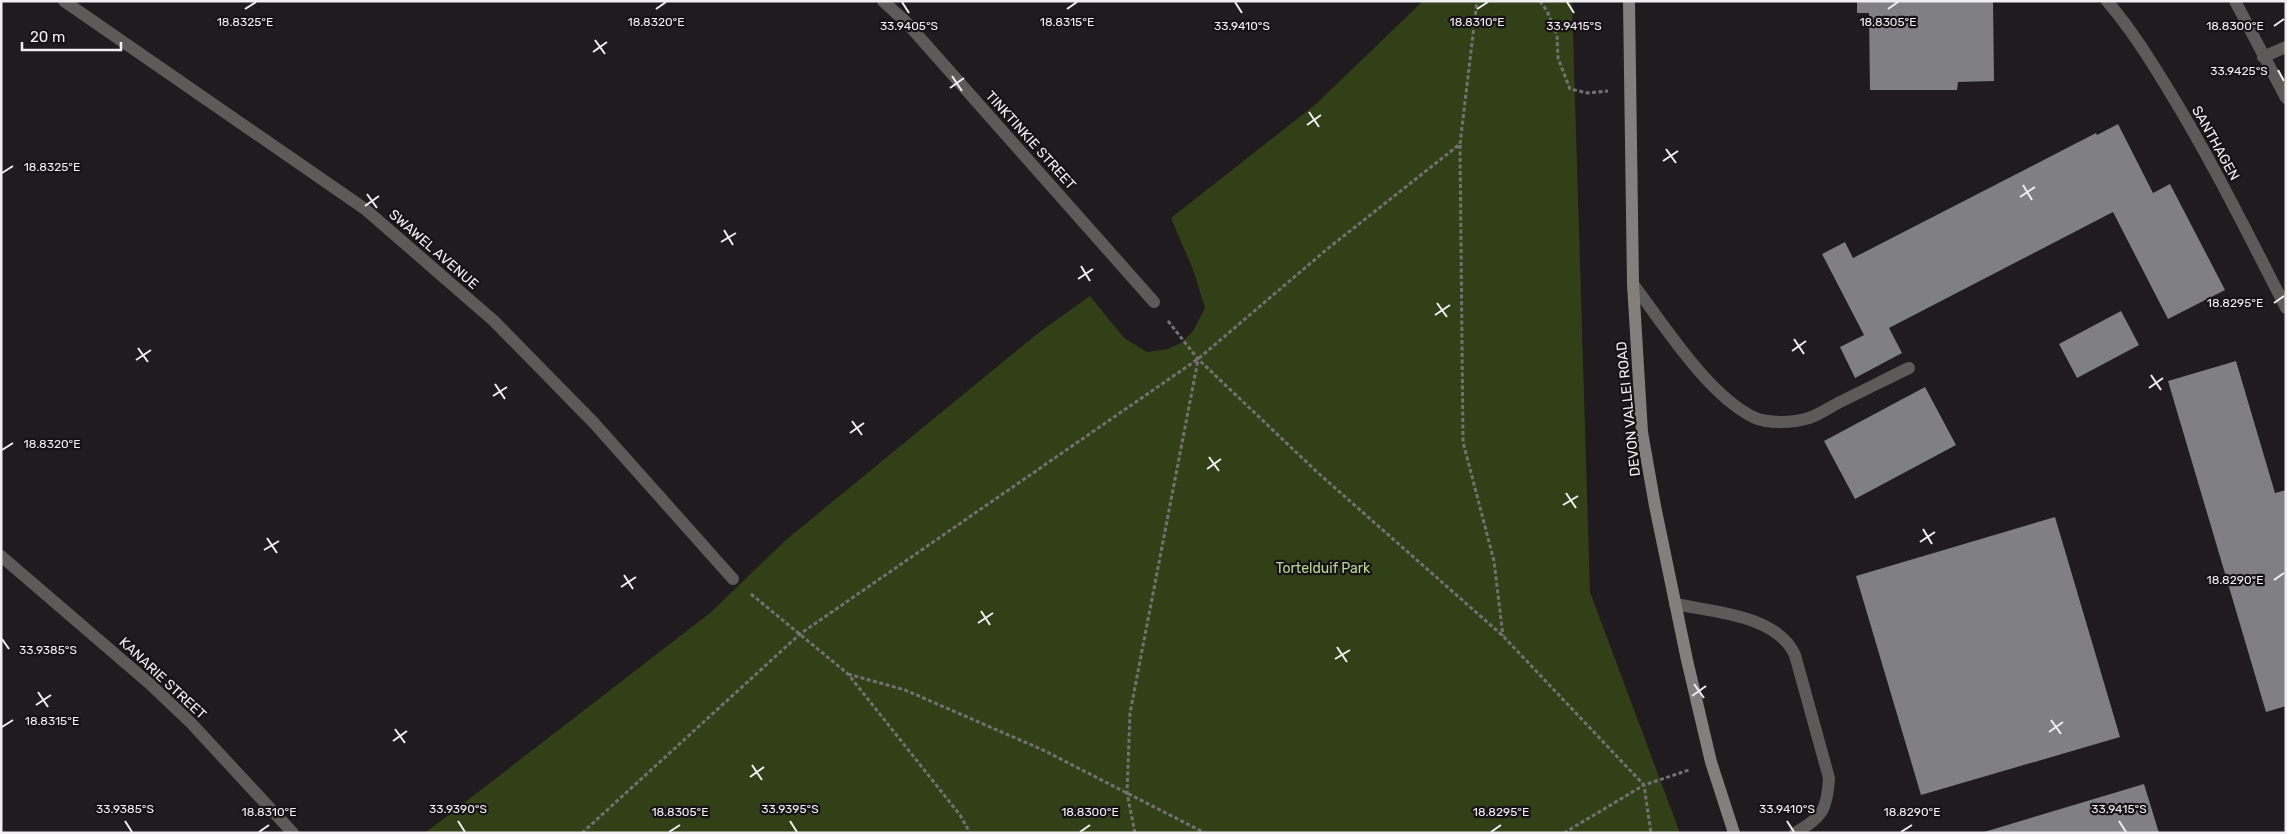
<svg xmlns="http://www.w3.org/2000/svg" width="2287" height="834" font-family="Rubik,sans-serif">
<rect width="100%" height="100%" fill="#1f1b1f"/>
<!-- green -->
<path fill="#314016" d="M1423 1H1572L1590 592 1680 833H425L710 613 787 539 1037 334 1090 296 1124 338 1147 352 1168 349 1181 343 1193 331 1205 308 1194 272 1171 218 1316 104Z"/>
<!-- building -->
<path fill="#7f7f84" d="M1857 1H1993L1994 81 1958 82 1957 90H1870L1869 13H1857Z
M2118 124 2153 193 2170 184 2225 290 2168 319 2113 212 1889 328 1902 353 1855 378 1840 347 1864 335 1822 254 1845 242 1853 258 2096 133 2097 135Z
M2121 311 2139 345 2077 378 2059 344Z
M2236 361 2275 493 2286 490V706L2266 712 2168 381Z
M1925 387 1956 445 1855 499 1824 441Z
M2055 517 2120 737 1921 795 1856 576Z
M2144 784 2159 833H1984V832Z"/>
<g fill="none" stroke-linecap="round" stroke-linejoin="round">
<!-- path -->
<path stroke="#737073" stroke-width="3" stroke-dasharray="4 2.5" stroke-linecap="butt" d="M1540 1 1547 11 1557 35 1558 58 1570 89 1588 93 1608 91
M1460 145 1463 442 1494 561 1503 636
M1168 321 1198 359 1317 472 1503 636 1644 785 1689 770
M751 594 848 674 960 815 970 833
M848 674 905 690 1043 750 1205 833
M582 833 800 634 1198 359 1326 250 1460 144 1477 1
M1135 833 1127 793 1130 713 1198 360
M1564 833 1644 785 1651 833"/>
<!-- lane -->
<path stroke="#5d5b5a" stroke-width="12" d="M2235 1 2286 98
M2263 57 2286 47
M1633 284C1664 325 1707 394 1753 417 1768 424 1793 423 1809 418 1820 414 1830 407 1840 402 1863 391 1886 379 1909 368
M1675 604C1714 612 1777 615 1795 655L1829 778C1827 811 1822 817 1795 833"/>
<!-- street -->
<path stroke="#5d5b5a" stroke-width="12" d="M64 1 365 209 494 321 594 423 733 579
M883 1 906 22 1154 302
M2107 1C2131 29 2149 58 2168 89 2211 159 2248 234 2286 308
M1 556 150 684 191 723 293 833"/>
<!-- secondary -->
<path stroke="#837f7d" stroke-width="12" d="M1629 1 1633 284 1642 432 1655 506 1687 660 1711 762 1734 833"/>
</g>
<!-- ticks -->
<path fill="none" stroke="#f1eff1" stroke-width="2" d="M902 2 909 13M1235 2 1242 13M1567 2 1574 13M245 9 256 2M656 9 666 2M1067 9 1077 2M1477 9 1488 2M1888 9 1898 2M2274 26 2284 19M595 40 605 54M593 52 607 42M2278 70 2284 81M952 76 962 91M950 88 964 78M1309 112 1319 127M1307 125 1321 115M1666 149 1676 163M1663 161 1678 151M2 173 13 166M2023 185 2032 200M367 194 377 208M2020 197 2035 187M365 206 379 196M724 230 733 245M721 242 736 233M1081 266 1090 281M1078 279 1093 269M1437 303 1447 317M2274 303 2284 296M1435 315 1450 305M1794 339 1804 354M138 348 148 362M1792 351 1806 341M136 360 151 350M2151 375 2161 390M495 384 505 399M2149 388 2163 378M493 396 507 387M852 421 862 435M850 433 864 423M2 450 13 443M1209 457 1219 471M1207 469 1221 459M1566 493 1576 508M1563 505 1578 496M1923 529 1932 544M267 538 277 553M1920 542 1935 532M264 550 279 541M624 575 633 589M2274 580 2284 573M621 587 636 577M981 611 990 625M978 623 993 613M2 639 9 649M1337 647 1347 662M1335 659 1350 650M1694 684 1704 698M38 692 48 707M1692 696 1706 686M36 705 51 695M2051 720 2061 734M2 727 13 720M395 729 405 743M2049 732 2063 722M393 741 407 731M752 765 762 780M750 777 764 767M125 821 132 832M458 821 465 832M790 821 797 832M1787 821 1794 832M2119 821 2126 832M259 832 269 825M669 832 680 825M1080 832 1090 825M1491 832 1501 825M1901 832 1912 825"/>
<g text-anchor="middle" stroke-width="4.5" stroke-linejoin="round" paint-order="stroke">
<!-- street labels -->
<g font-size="14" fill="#f1eff1" stroke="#161215">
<text transform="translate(1031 140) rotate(48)" y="5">TINKTINKIE STREET</text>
<text transform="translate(2216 143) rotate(61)" y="5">SANTHAGEN</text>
<text transform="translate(434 249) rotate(41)" y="5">SWAWEL AVENUE</text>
<text transform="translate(1628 409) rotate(-96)" y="5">DEVON VALLEI ROAD</text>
<text transform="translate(163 678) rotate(43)" y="5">KANARIE STREET</text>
</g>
<!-- park labels -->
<g font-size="14" fill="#bbd88f" stroke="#161215">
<text x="1323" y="573">Tortelduif Park</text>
</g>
</g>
<g font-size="12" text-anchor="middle" fill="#f1eff1" stroke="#161215" stroke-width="4.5" stroke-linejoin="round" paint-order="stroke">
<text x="245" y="26">18.8325°E</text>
<text x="656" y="26">18.8320°E</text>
<text x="1067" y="26">18.8315°E</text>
<text x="1477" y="26">18.8310°E</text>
<text x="1888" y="26">18.8305°E</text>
<text x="909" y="30">33.9405°S</text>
<text x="1242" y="30">33.9410°S</text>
<text x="1574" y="30">33.9415°S</text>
<text x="2235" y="30">18.8300°E</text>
<text x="2239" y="75">33.9425°S</text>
<text x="52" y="171">18.8325°E</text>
<text x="2235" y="307">18.8295°E</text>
<text x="52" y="448">18.8320°E</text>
<text x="2235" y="584">18.8290°E</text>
<text x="48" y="654">33.9385°S</text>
<text x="52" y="725">18.8315°E</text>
<text x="125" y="813">33.9385°S</text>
<text x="458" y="813">33.9390°S</text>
<text x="790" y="813">33.9395°S</text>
<text x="1787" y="813">33.9410°S</text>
<text x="2119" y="813">33.9415°S</text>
<text x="269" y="816">18.8310°E</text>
<text x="680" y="816">18.8305°E</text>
<text x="1090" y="816">18.8300°E</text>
<text x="1501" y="816">18.8295°E</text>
<text x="1912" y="816">18.8290°E</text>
</g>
<!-- border -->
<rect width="2287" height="834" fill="none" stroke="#f1eff1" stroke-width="5"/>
<!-- scale -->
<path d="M22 42v8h99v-8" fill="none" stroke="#f1eff1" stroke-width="2.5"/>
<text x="30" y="42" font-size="15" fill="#f1eff1" stroke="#161215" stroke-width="4" paint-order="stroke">20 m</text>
</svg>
